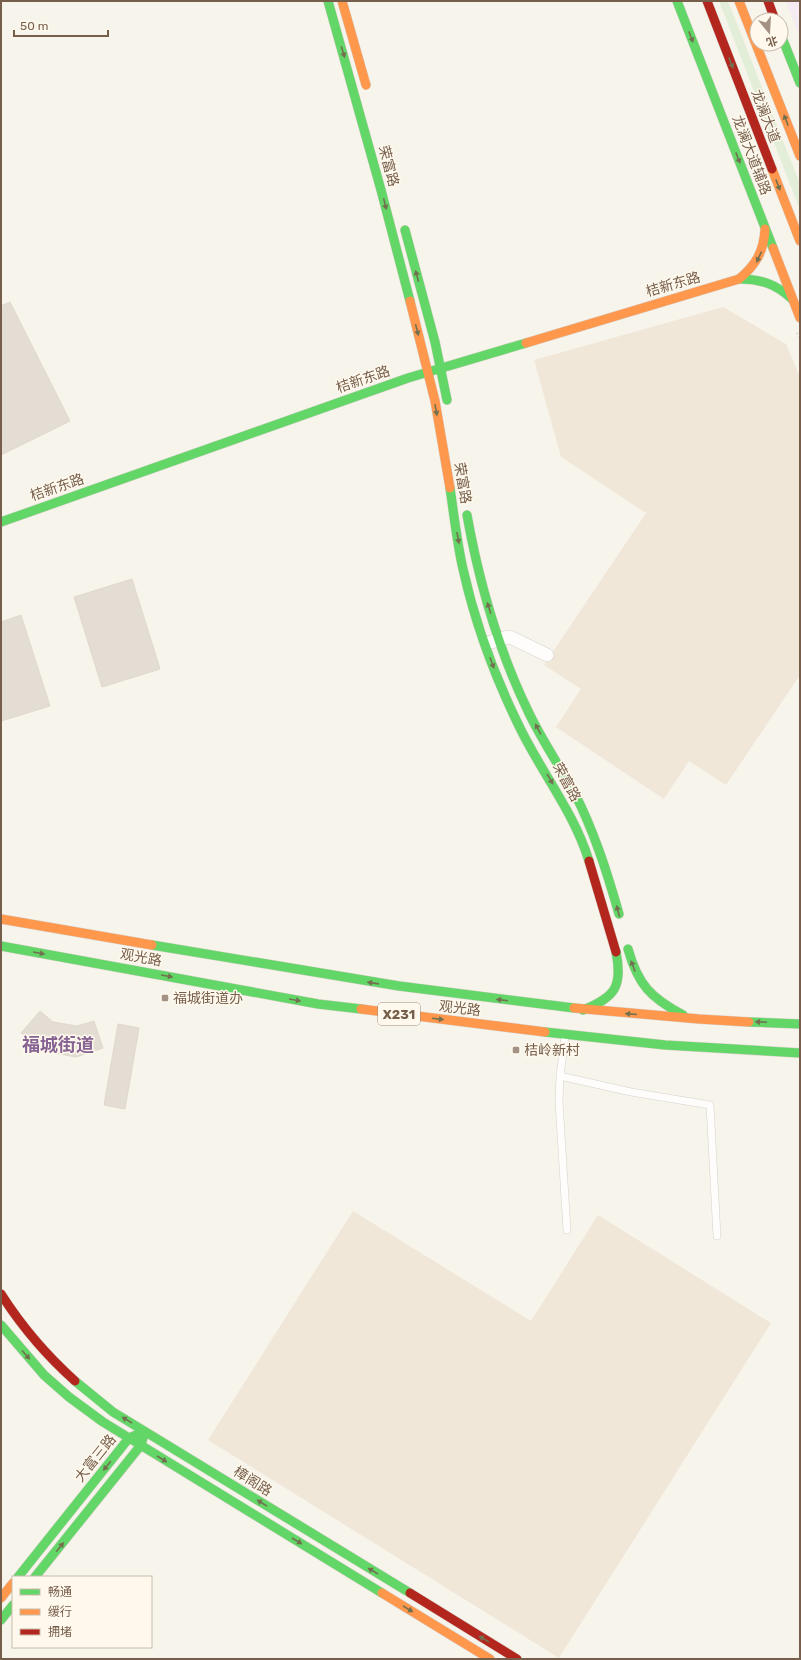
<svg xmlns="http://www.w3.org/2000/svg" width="801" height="1660" font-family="Rubik,'Noto Sans SC',sans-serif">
<rect width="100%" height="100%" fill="#f7f4ec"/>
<!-- residential -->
<path fill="#f0e7d9" d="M723 307 786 344 800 377V675L726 785 689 761 664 799 556 727 581 689 544 665 646 513 561 457 534 360Z
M353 1211 531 1321 598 1215 771 1323 559 1658 208 1440Z"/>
<!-- education -->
<path fill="#f4ebf3" d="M786 1H800V38L796 28Z"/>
<!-- green -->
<path fill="#e2eed7" d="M719 1H728L800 184V210Z"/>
<!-- building -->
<path fill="#e4ddd3" stroke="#e0d8ce" d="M10 302 70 421 1 455V306Z
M132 579 160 669 102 687 74 597Z
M21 615 50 706 1 721V622Z
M40 1011 53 1022 77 1026 94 1021 103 1048 76 1057 43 1051 21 1033Z
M118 1024 139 1028 125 1109 104 1105Z"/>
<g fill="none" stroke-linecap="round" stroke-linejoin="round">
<defs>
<path id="lane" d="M565 1037 560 1076 559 1102 567 1230
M560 1076 631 1092 710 1105 717 1236"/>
<path id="street" d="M491 642 504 638 510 637 547 655"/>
<path id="fast" d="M328 1 381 190 410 301
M677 1 773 248
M781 35 800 83
M405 230 435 342 447 400
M739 279C761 279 776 284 792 299
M450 488C454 515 457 543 463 569 475 623 495 677 519 726 541 772 574 812 589 861
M467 515C479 582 498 649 528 711 541 739 559 765 574 792 594 831 607 872 619 914
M1 522 408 378 526 343
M152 945 399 986 574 1008
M1 946 318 1004 361 1009
M628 949C638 985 651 998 683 1015
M583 1010C615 997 623 987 616 952
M749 1022 800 1024
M545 1032 665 1045 800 1053
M1 1325 44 1375 69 1397 103 1422 382 1593
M75 1381 113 1412 410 1593
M18 1577 129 1438 140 1433
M35 1577 141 1445 144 1434
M1 1620 13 1605"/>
<path id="slow" d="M342 1 366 85
M739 1 800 156
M772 169 800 241
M773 248 800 318
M739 279C756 265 764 251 765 229
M410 301 435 401 450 488
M526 343 739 279
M1 919 152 945
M574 1008 699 1019 749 1022
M361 1009 545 1032
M382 1593 490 1659
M1 1598 13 1583"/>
<path id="jam" d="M707 1 772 169
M768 1 775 20
M589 861 616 952
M1 1294C22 1327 46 1355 75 1381
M410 1593 517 1659"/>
</defs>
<!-- lane casing -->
<use href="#lane" stroke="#d6d1ca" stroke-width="8"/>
<!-- street casing -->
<use href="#street" stroke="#d6d1ca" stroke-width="14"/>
<!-- fast casing -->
<use href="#fast" stroke="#d7d1ca" stroke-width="10"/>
<!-- slow casing -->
<use href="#slow" stroke="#d7d1ca" stroke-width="10"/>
<!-- jam casing -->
<use href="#jam" stroke="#d7d1ca" stroke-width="10"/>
<!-- path -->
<path stroke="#dad4ce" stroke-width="2.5" stroke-dasharray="1 3" stroke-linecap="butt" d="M797 333 800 340"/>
<!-- lane -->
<use href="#lane" stroke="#fefdfc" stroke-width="7"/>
<!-- street -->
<use href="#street" stroke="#fefdfc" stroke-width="13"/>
<!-- fast -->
<use href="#fast" stroke="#63d668" stroke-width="9"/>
<!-- slow -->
<use href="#slow" stroke="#ff974d" stroke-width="9"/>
<!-- jam -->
<use href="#jam" stroke="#b3261e" stroke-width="9"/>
</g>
<!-- one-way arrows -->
<defs><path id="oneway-solid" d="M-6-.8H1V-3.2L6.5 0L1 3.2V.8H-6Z"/></defs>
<g fill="#73704f">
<use href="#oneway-solid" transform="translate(691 37) rotate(69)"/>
<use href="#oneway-solid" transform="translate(343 52) rotate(73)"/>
<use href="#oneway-solid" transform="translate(731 63) rotate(69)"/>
<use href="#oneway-solid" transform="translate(786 120) rotate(-111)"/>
<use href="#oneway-solid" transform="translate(738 158) rotate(69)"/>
<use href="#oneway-solid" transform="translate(778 185) rotate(69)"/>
<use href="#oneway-solid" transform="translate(385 204) rotate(76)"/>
<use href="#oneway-solid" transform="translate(759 257) rotate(115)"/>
<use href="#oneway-solid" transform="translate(417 276) rotate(-105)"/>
<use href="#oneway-solid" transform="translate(417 330) rotate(76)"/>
<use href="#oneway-solid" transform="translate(436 410) rotate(80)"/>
<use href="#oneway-solid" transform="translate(458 538) rotate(80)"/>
<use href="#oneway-solid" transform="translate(489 608) rotate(-107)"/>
<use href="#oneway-solid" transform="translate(492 663) rotate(70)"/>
<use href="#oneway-solid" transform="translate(538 729) rotate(-118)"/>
<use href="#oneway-solid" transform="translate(550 779) rotate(60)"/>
<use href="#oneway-solid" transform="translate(618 911) rotate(-105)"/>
<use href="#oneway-solid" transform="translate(39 953) rotate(10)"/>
<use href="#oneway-solid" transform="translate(633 966) rotate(-110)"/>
<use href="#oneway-solid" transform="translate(167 976) rotate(10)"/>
<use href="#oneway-solid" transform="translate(373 983) rotate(-172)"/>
<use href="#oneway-solid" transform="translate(295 1000) rotate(10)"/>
<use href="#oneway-solid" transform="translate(502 1000) rotate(-173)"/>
<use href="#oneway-solid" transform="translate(631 1014) rotate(-175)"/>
<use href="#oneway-solid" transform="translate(438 1019) rotate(7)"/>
<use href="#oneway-solid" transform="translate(761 1022) rotate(-177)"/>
<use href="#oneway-solid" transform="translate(26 1355) rotate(48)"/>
<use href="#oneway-solid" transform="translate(127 1420) rotate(-149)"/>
<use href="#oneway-solid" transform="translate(162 1459) rotate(32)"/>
<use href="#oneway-solid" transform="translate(107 1466) rotate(129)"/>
<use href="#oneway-solid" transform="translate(262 1503) rotate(-148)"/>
<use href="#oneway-solid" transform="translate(297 1541) rotate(31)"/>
<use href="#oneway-solid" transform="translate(60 1547) rotate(-51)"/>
<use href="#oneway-solid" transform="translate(373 1571) rotate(-149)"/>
<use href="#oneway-solid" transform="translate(408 1609) rotate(31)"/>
<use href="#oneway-solid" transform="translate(484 1639) rotate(-149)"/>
</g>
<!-- markers -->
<g fill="#a39283" stroke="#fff9ed" stroke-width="1.5">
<rect x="161" y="994" width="8" height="8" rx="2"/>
<rect x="512" y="1046" width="8" height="8" rx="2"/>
</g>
<g text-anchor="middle" stroke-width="3" stroke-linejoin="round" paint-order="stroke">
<!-- shield labels -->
<rect fill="#fff9ed" stroke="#9f8c7c" stroke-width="1" x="378" y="1003" width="42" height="22" rx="3"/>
<g font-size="13" font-weight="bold" fill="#765e4b">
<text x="399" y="1019">X231</text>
</g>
<!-- street labels -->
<g font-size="14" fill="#765e4b" stroke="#fff9ed">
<text transform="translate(766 116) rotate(69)" y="5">龙澜大道</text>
<text transform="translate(752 155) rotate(69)" y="5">龙澜大道辅路</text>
<text transform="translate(389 166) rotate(75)" y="5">荣富路</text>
<text transform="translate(673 284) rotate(-16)" y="5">桔新东路</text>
<text transform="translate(363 379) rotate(-19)" y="5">桔新东路</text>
<text transform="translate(463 483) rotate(80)" y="5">荣富路</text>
<text transform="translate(57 487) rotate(-19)" y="5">桔新东路</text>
<text transform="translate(567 782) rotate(61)" y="5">荣富路</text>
<text transform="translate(141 957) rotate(10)" y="5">观光路</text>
<text transform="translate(460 1008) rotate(7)" y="5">观光路</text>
<text transform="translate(95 1458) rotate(-51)" y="5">大富三路</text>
<text transform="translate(253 1481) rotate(32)" y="5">樟阁路</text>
</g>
<!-- poi labels -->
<g font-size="14" fill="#765e4b" stroke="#fff9ed" text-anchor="start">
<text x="173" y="1003">福城街道办</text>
<text x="524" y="1055">桔岭新村</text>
</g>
<!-- district labels -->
<g font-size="18" font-weight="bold" fill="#866392" stroke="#fff9ed">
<text x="58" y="1051">福城街道</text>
</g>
</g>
<!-- border -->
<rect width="801" height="1660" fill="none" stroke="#765e4b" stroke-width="4"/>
<!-- legend -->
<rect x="12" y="1576" width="140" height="72" fill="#fff9ed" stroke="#c8bbac"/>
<rect x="20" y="1589" width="20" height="6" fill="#63d668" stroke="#c8bbac"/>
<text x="48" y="1596" font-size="12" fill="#765e4b">畅通</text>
<rect x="20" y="1609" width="20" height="6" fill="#ff974d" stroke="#c8bbac"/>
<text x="48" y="1616" font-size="12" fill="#765e4b">缓行</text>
<rect x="20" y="1629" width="20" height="6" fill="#b3261e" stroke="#c8bbac"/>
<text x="48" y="1636" font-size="12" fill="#765e4b">拥堵</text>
<!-- north arrow -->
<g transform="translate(769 32) rotate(162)"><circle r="19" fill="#fff9ed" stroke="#c8bbac"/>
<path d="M0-3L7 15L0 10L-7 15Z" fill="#a39283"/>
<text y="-6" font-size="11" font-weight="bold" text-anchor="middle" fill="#765e4b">北</text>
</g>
<!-- scale -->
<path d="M14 30v6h94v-6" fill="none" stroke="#765e4b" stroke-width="2"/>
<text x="20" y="30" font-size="12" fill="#765e4b" stroke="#fff9ed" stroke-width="3" paint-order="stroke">50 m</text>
</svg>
